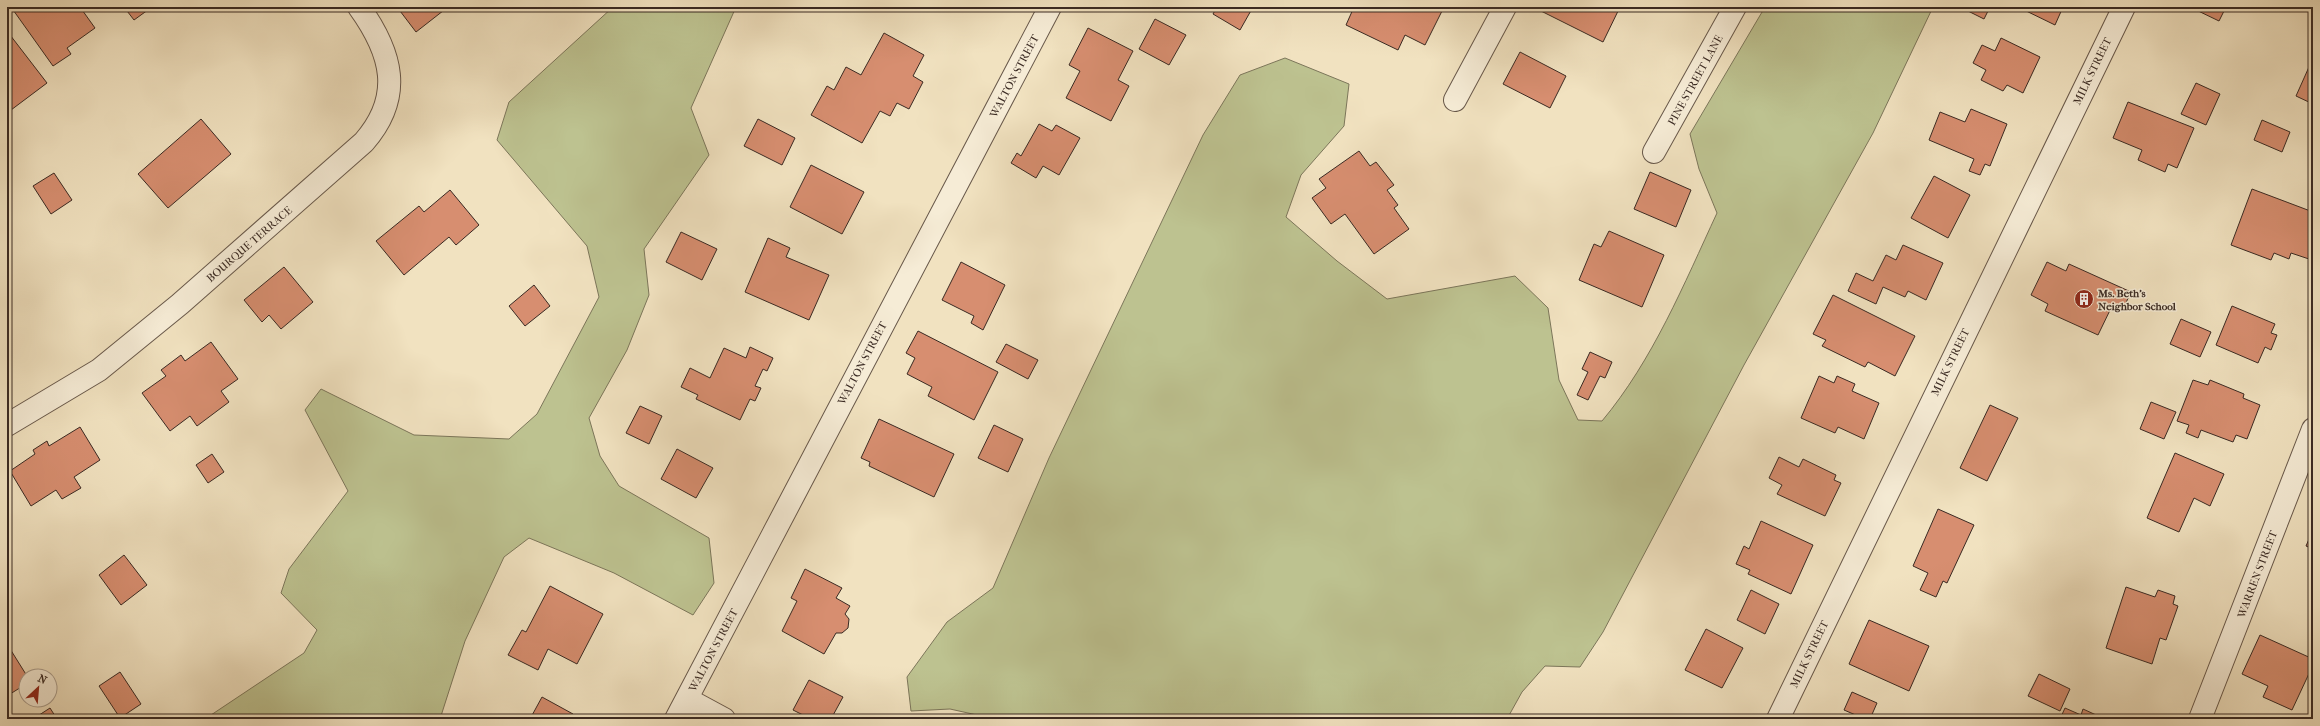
<svg xmlns="http://www.w3.org/2000/svg" width="2320" height="726" font-family="'IM FELL French Canon',serif">
<rect width="100%" height="100%" fill="#f1e2c0"/>
<filter id="stains"><feTurbulence type="fractalNoise" baseFrequency=".005" numOctaves="4"/><feColorMatrix values="0 0 0 0 .2 0 0 0 0 .09 0 0 0 0 .02 0 0 0 .5 -.17"/></filter>
<radialGradient id="worn" r=".72"><stop offset=".6" stop-color="#630" stop-opacity="0"/><stop offset="1" stop-color="#630" stop-opacity=".3"/></radialGradient>
<!-- green -->
<path fill="#bdc290" stroke="#7c765a" d="M613 7H736L691 108 709 155 644 249 649 295 627 350 589 418 600 456 619 486 709 538 714 583 693 615 614 573 529 538 504 557 465 641 440 719H205L304 653 317 630 281 593 289 569 348 491 305 410 321 389 414 435 509 439 537 414 599 297 587 246 497 140 509 102Z
M1765 7H1933L1873 133 1744 365 1603 632 1580 667 1545 666 1522 692 1507 719H995L950 709 911 711 907 677 947 622 993 588 1049 458 1203 135 1240 75 1285 58 1349 84 1344 126 1301 175 1286 217 1337 261 1387 299 1515 276 1548 308 1559 380 1578 420 1602 421C1653 360 1684 284 1717 213L1699 169 1690 134Z"/>
<!-- building -->
<path fill="#d78e70" stroke="#3a2a23" d="M11 7H80L95 28 67 48 71 54 53 66Z
M124 7H152L134 20Z
M397 7H448L416 32Z
M1217 7H1253L1240 30 1213 14Z
M1354 7H1444L1425 45 1405 35 1398 50 1346 25Z
M1533 7H1620L1603 42Z
M1960 7H1990L1984 19Z
M2018 7H2063L2055 25Z
M2190 7H2226L2219 21Z
M1155 19 1186 35 1169 65 1139 49Z
M1088 28 1133 51 1118 80 1129 86 1111 121 1066 98 1080 71 1069 65Z
M7 31 47 83 7 113Z
M884 33 924 55 913 76 923 82 909 109 897 103 890 116 880 111 862 143 811 115 827 86 834 90 846 67 861 75Z
M2001 38 2040 57 2023 93 2007 85 2003 91 1981 80 1986 70 1973 63 1982 45 1995 51Z
M1520 52 1566 76 1550 108 1503 84Z
M2313 58V104L2296 96Z
M2196 83 2220 94 2206 125 2181 114Z
M2128 102 2194 128 2177 168 2168 164 2165 172 2138 160 2142 150 2113 138Z
M1971 109 2007 124 1990 166 1985 164 1980 175 1969 171 1974 159 1929 140 1940 112 1965 122Z
M201 119 231 154 168 208 138 174Z
M758 119 795 138 782 165 744 146Z
M2262 120 2290 132 2282 152 2254 140Z
M1039 124 1052 131 1056 125 1080 138 1059 175 1043 166 1036 178 1011 163 1017 153 1021 156Z
M1359 151 1370 166 1376 162 1394 185 1387 190 1398 205 1394 208 1409 229 1374 254 1345 214 1331 224 1312 198 1326 188 1319 179Z
M811 165 864 192 842 234 790 207Z
M1650 172 1691 190 1676 227 1634 209Z
M54 173 72 200 51 214 33 186Z
M1934 176 1970 195 1948 238 1911 218Z
M2252 189 2313 212 2312 260 2291 253 2289 259 2274 253 2271 260 2231 245Z
M450 190 479 225 456 245 449 237 404 275 376 241 419 206 424 212Z
M1609 231 1664 255 1642 307 1579 280 1594 244 1601 247Z
M681 232 717 249 702 280 666 262Z
M768 238 790 248 786 257 829 275 809 320 745 292Z
M1903 245 1943 263 1926 300 1908 291 1905 297 1883 287 1876 304 1848 291 1856 273 1873 281 1886 255 1896 260Z
M961 262 1005 285 983 330 971 323 974 316 942 300Z
M2047 262 2066 271 2069 264 2131 292 2123 309 2113 304 2098 335 2045 311 2048 304 2031 295Z
M284 267 313 302 281 329 269 315 262 322 244 300Z
M534 285 550 306 525 326 509 306Z
M1833 295 1915 336 1895 376 1868 362 1865 367 1822 346 1826 340 1813 334Z
M2232 306 2275 324 2271 333 2277 335 2271 350 2265 347 2258 363 2216 345Z
M2181 319 2211 332 2200 357 2170 344Z
M918 331 998 372 974 420 928 396 932 387 907 374 915 358 906 353Z
M211 342 238 379 221 391 229 402 197 426 190 416 170 431 142 393 166 376 161 370 181 355 185 361Z
M1006 344 1038 360 1028 379 996 362Z
M750 347 773 358 767 371 763 369 755 386 761 388 755 401 750 399 740 420 696 399 698 395 681 387 690 368 710 378 724 348 746 358Z
M1590 352 1612 362 1605 378 1600 376 1588 400 1577 395 1588 372 1582 369Z
M1819 376 1834 383 1837 376 1855 384 1852 391 1879 403 1864 439 1838 427 1835 433 1801 418Z
M2193 380 2208 385 2210 380 2244 394 2243 398 2260 405 2247 439 2236 435 2233 442 2201 430 2198 438 2186 433 2189 425 2177 421Z
M2151 402 2176 412 2164 439 2140 429Z
M1990 405 2018 418 1987 481 1960 468Z
M640 406 662 416 649 444 626 433Z
M879 419 954 454 934 497 869 466 870 462 861 458Z
M994 425 1023 439 1008 472 978 458Z
M80 427 100 460 74 477 81 488 62 499 56 490 31 506 10 471 35 454 33 450 47 441 49 446Z
M677 449 713 468 696 498 661 479Z
M2175 453 2224 474 2210 506 2194 498 2179 532 2147 518Z
M212 454 224 472 208 483 196 465Z
M1779 457 1799 467 1803 459 1836 475 1834 480 1841 483 1825 516 1777 494 1782 485 1769 478Z
M1938 509 1974 525 1947 583 1943 581 1936 597 1920 590 1928 573 1913 566Z
M1761 521 1813 545 1791 594 1748 574 1750 570 1736 564 1744 546 1749 549Z
M2313 530V549L2306 546Z
M124 555 147 585 121 605 99 575Z
M805 569 842 588 836 598 850 606 845 614 849 619 848 628 842 633H836L824 654 782 631 797 601 791 598Z
M550 586 603 614 577 664 548 649 538 670 508 655 522 630 526 632Z
M2126 587 2155 597 2158 590 2175 596 2173 604 2178 606 2166 640 2160 638 2152 664 2106 648Z
M1751 590 1779 604 1765 634 1737 620Z
M1869 620 1929 646 1909 691 1849 664Z
M1706 629 1743 648 1722 688 1685 670Z
M2260 635 2313 659V665L2292 710 2263 697 2268 686 2242 674Z
M7 644 27 676 26 684 7 696Z
M120 672 141 704 120 718 99 686Z
M2039 674 2070 689 2060 711 2028 696Z
M809 680 843 697 831 719H811L793 710Z
M1852 692 1877 703 1870 719H1865L1844 710Z
M542 697 573 714 570 719H530Z
M50 708 57 719H33Z
M2065 708 2081 715 2083 709 2105 719H2060Z"/>
<g fill="none" stroke-linecap="round" stroke-linejoin="round">
<defs>
<path id="minor" d="M1455 100 1505 7
M1654 152 1735 7
M7 425 99 370 180 304 364 142C404 96 392 53 359 7
M687 699 724 719
M676 719 1050 7
M1778 719 2124 7
M2200 719 2313 429"/>
</defs>
<!-- minor casing -->
<use href="#minor" stroke="#68584a" stroke-width="24"/>
<!-- minor -->
<use href="#minor" stroke="#f6ecd6" stroke-width="22"/>
</g>
<!-- icons -->
<defs>
<symbol id="building-disc" viewBox="-11 -11 22 22"><circle r="9.5" fill="#8f2418" stroke="#f6ecd6"/><path d="M-4-6H4V6H1V3H-1V6H-4ZM-2.5-4.3h1.7v1.8h-1.7ZM.8-4.3h1.7v1.8H.8ZM-2.5-1h1.7V.8h-1.7ZM.8-1h1.7V.8H.8Z" fill="#fff"/></symbol>
</defs>
<g fill-rule="evenodd">
<use href="#building-disc" x="2073" y="288" width="22" height="22"/>
</g>
<g text-anchor="middle" stroke-width="3" stroke-linejoin="round" paint-order="stroke">
<!-- street labels -->
<g font-size="11" fill="#3a2a23" stroke="#f6ecd6">
<text transform="translate(2092 71) rotate(-64)" y="4">MILK STREET</text>
<text transform="translate(1014 76) rotate(-62)" y="4">WALTON STREET</text>
<text transform="translate(1695 80) rotate(-61)" y="4">PINE STREET LANE</text>
<text transform="translate(249 244) rotate(-41)" y="4">BOURQUE TERRACE</text>
<text transform="translate(1950 362) rotate(-64)" y="4">MILK STREET</text>
<text transform="translate(862 363) rotate(-62)" y="4">WALTON STREET</text>
<text transform="translate(2257 574) rotate(-69)" y="4">WARREN STREET</text>
<text transform="translate(713 650) rotate(-62)" y="4">WALTON STREET</text>
<text transform="translate(1809 654) rotate(-64)" y="4">MILK STREET</text>
</g>
<!-- poi labels -->
<g font-size="11" font-weight="bold" fill="#3a2a23" stroke="#f6ecd6" text-anchor="start">
<text x="2098" y="297">Ms. Beth's<tspan x="2098" dy="13">Neighbor School</tspan></text>
</g>
</g>
<!-- margin -->
<rect width="2320" height="726" fill="none" stroke="#f1e2c0" stroke-width="24"/>
<rect x="8" y="8" width="2304" height="710" fill="none" stroke="#3a2a23" stroke-width="2"/>
<rect x="12" y="12" width="2296" height="702" fill="none" stroke="#3a2a23"/>
<!-- north arrow -->
<g transform="translate(38 688) rotate(26)"><circle r="19" fill="#f6ecd6" stroke="#ab9e8e"/>
<path d="M0-3L7 15L0 10L-7 15Z" fill="#8f2418"/>
<text y="-6" font-size="11" font-weight="bold" text-anchor="middle" fill="#3a2a23">N</text>
</g>
<rect width="100%" height="100%" filter="url(#stains)"/>
<rect width="100%" height="100%" fill="url(#worn)"/>
</svg>
